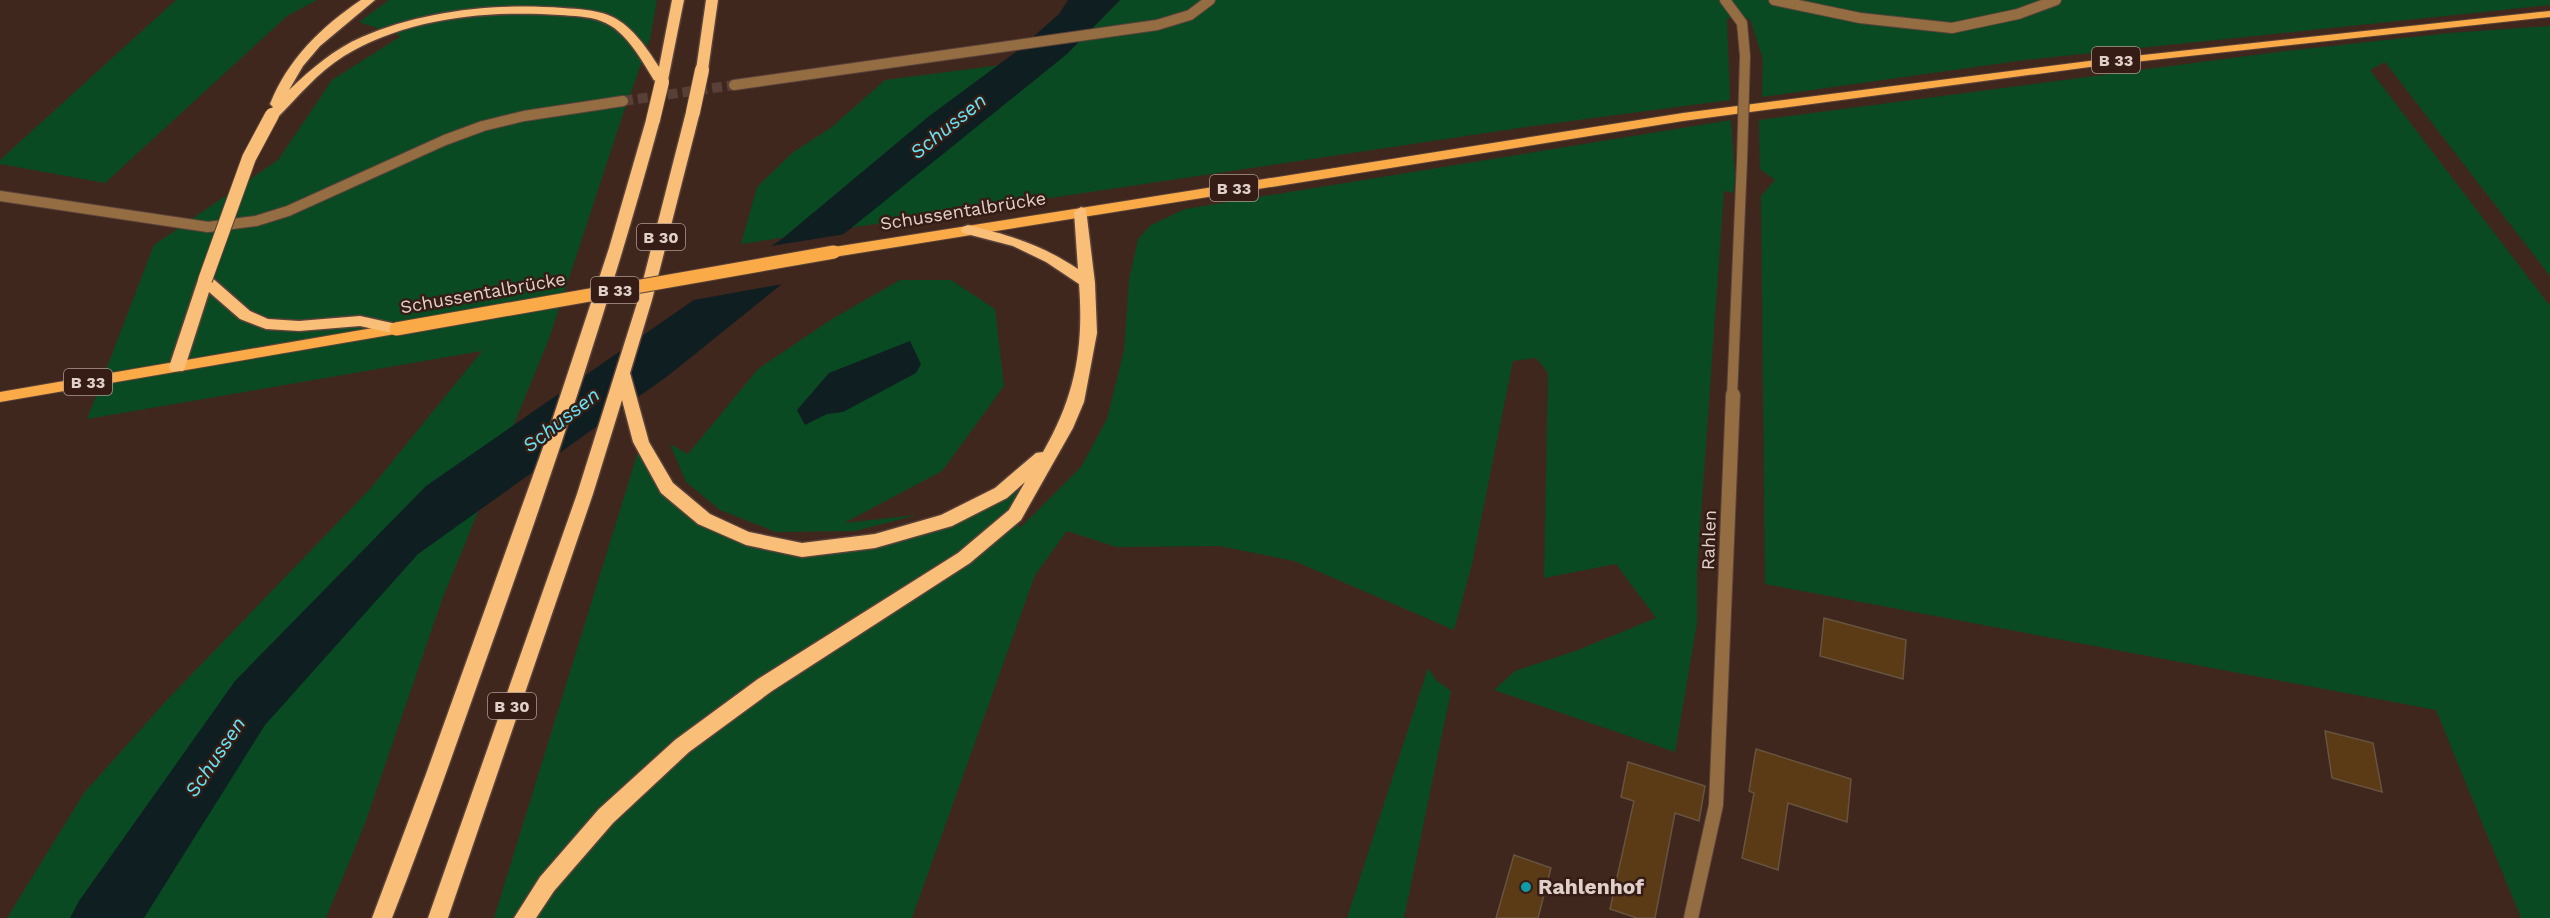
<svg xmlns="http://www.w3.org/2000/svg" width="2550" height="918" font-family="'Work Sans',sans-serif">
<rect width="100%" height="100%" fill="#40271e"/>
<!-- green -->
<path fill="#094a23" d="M176 0H317L287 16 105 183 0 164V160Z
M389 0H657L650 39 620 123 549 339 443 597 364 826 326 918H7L84 793 166 701 370 489 482 351 87 419 154 245 278 160 332 80 401 36 359 22Z
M1120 0H2550V5L2025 60 1762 97 1763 59 1750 19 1727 18 1730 100 1533 126 741 244 757 187 792 153 832 127 885 80 1009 64 1067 54Z
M2550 26V276L2385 62 2370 70 2550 306V918H2521L2436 710 1765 584 1761 196 1775 180 1760 169 1759 120 2285 51 2449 33Z
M1731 120 1735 180 1733 193 1724 191 1697 571V623L1675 752 1494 690 1515 671 1578 650 1656 618 1616 564 1544 578 1548 373 1536 358 1513 361 1472 564 1454 630 1294 561 1219 546 1116 547 1067 531 1035 575 912 918H494L641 442 667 488 704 519 802 550 875 541 1001 493 1052 449 1015 514 1020 528 1081 467 1107 419 1124 351 1129 280 1138 239 1151 225 1185 209Z
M900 280H951L995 309 1004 386 942 471 844 523 917 515 855 531 776 532 720 510 686 482 670 444 688 454 758 369 832 319Z
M1428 668 1436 680 1451 691 1404 918H1347Z"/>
<!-- water -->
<path fill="#0e1e21" d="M1068 0H1120L1067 54 669 375 418 554 265 725 144 918H70L79 901 235 681 426 486 783 238 928 117 1017 51 1059 14Z
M910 341 921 364 916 373 843 412 827 414 805 425 797 410 829 373Z"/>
<!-- pier -->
<path fill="#40271e" d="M852 233 788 283 688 301 765 247Z"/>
<!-- building -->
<path fill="#5a3b16" stroke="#67543f" stroke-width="1.5" d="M1824 618 1906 640 1903 679 1820 656Z
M2325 731 2373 743 2382 792 2332 778Z
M1756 749 1851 779 1847 822 1788 803 1778 870 1742 858 1754 793 1749 791Z
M1628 762 1705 786 1699 821 1675 813 1655 918H1637L1610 909 1634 801 1621 797Z
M1514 855 1551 868 1538 918H1496Z"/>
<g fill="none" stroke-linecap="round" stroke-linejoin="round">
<!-- minor-tunnel -->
<path stroke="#584038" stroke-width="10" stroke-dasharray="10 5" stroke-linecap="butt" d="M623 101 734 85"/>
<defs>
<path id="minor-far1" d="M1725 0 1742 23 1745 56
M1774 0 1860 18 1952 28 2018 14 2056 0
M734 85 1157 25 1190 15 1210 0
M0 196 208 227 256 221 288 211 445 140 483 126 524 116 623 101
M1732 397 1742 160"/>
<path id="minor" d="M1691 918 1716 805 1733 395"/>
<path id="primary" d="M2550 11V17L2097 66 1683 121 834 257 827 252 834 247 1683 113 2097 60Z
M396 324 403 329 401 333 0 402V392Z"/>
<path id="trunk" d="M361 0H375L320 46 303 66 289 90C311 69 334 49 362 37 424 10 497 3 563 8 578 9 595 10 608 15 630 23 647 48 659 67L672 0H684L667 85H657C643 63 627 30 601 21 588 16 573 16 560 15 488 10 406 18 344 56 318 72 298 97 277 118H267L265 115 273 107 270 104C288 59 321 27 361 0Z
M706 0H718L708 70 702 74 696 70Z
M693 108 700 112 652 300 630 373 649 442 673 483 710 514 749 532 802 543 875 534 941 515 995 488 1036 453 1043 452C1075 397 1084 348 1079 284L1046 262 1013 246 963 233 961 230 963 227 968 225C1012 236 1040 244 1078 269L1074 212 1081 207 1086 209 1095 283 1097 333 1084 402 1073 428 1021 520 970 563 772 691 689 752 613 823 554 891 536 918H514L540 877 599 809 675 740 758 679 958 553 1009 510 1025 482 1007 498 952 526 875 548 802 557 746 545 698 524 661 493 633 442 622 400 593 494 448 918H428L577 494 638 300 686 112Z
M653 116 660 120C610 304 549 484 485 663 455 748 425 834 392 918H372L426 774 546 439 609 248 646 120Z
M205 275 210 276 250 311 268 319 299 321 360 316 401 325 404 329 401 333 396 334 360 326 299 331 266 329 240 319 209 292 185 367 183 371H171L169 367 198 280Z"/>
</defs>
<!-- minor-far1 casing -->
<use href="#minor-far1" stroke="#5a423a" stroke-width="12"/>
<!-- minor casing -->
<use href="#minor" stroke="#5a423a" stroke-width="16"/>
<!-- primary casing -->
<use href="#primary" stroke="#5a423a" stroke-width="2"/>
<!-- trunk casing -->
<use href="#trunk" stroke="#5a423a" stroke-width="3"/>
<!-- minor-far1 -->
<use href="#minor-far1" stroke="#946d42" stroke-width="10"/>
<!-- minor -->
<use href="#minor" stroke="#946d42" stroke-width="14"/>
<!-- primary -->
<use href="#primary" fill="#faaa46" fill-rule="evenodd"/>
<!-- trunk -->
<use href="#trunk" fill="#f9be78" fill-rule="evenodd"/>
<defs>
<path id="minor-bridge" d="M1742 160 1745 56"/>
<path id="primary-bridge" d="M396 329 834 252"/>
<path id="trunk-bridge" d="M693 112 702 70
M653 120 662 82
M205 280 249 158 272 115"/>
</defs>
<!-- minor-bridge casing -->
<use href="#minor-bridge" stroke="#5a423a" stroke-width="12" stroke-linecap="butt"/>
<!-- primary-bridge casing -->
<use href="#primary-bridge" stroke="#5a423a" stroke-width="15" stroke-linecap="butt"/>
<!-- trunk-bridge casing -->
<use href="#trunk-bridge" stroke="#5a423a" stroke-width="16" stroke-linecap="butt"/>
<!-- minor-bridge -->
<use href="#minor-bridge" stroke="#946d42" stroke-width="10"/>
<!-- primary-bridge -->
<use href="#primary-bridge" stroke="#faaa46" stroke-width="13"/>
<!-- trunk-bridge -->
<use href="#trunk-bridge" stroke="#f9be78" stroke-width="14"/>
</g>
<!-- markers -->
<circle fill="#0f9aa8" stroke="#351d15" stroke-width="2" cx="1526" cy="887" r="6"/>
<g text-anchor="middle" stroke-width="5" stroke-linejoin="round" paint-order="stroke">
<!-- shield labels -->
<g fill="#351d15" stroke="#ad9a94" stroke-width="1.5">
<rect x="2092" y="47" width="48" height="26" rx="4.5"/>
<rect x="1210" y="175" width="48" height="26" rx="4.5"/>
<rect x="637" y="224" width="48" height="26" rx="4.5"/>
<rect x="591" y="277" width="48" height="26" rx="4.5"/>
<rect x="64" y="369" width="48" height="26" rx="4.5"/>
<rect x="488" y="693" width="48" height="26" rx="4.5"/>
</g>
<g font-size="16" font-weight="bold" fill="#e1d0ca">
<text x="2116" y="66">B 33</text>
<text x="1234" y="194">B 33</text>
<text x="661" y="243">B 30</text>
<text x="615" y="296">B 33</text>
<text x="88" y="388">B 33</text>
<text x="512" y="712">B 30</text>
</g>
<!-- street labels -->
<g font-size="18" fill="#e1d0ca" stroke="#351d15">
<text transform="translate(963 211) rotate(-9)" y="6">Schussentalbrücke</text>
<text transform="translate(483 293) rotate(-10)" y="6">Schussentalbrücke</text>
<text transform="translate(1709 540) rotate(-88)" y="6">Rahlen</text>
</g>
<!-- water labels -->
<g font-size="20" font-style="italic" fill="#66e4f6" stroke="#351d15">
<text transform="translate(948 126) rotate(-39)" y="7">Schussen</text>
<text transform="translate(561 420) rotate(-38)" y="7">Schussen</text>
<text transform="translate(215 757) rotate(-56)" y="7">Schussen</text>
</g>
<!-- near-poi labels -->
<g font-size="21" font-weight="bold" fill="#e1d0ca" stroke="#351d15" text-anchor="start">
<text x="1538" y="894">Rahlenhof</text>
</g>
</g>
</svg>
